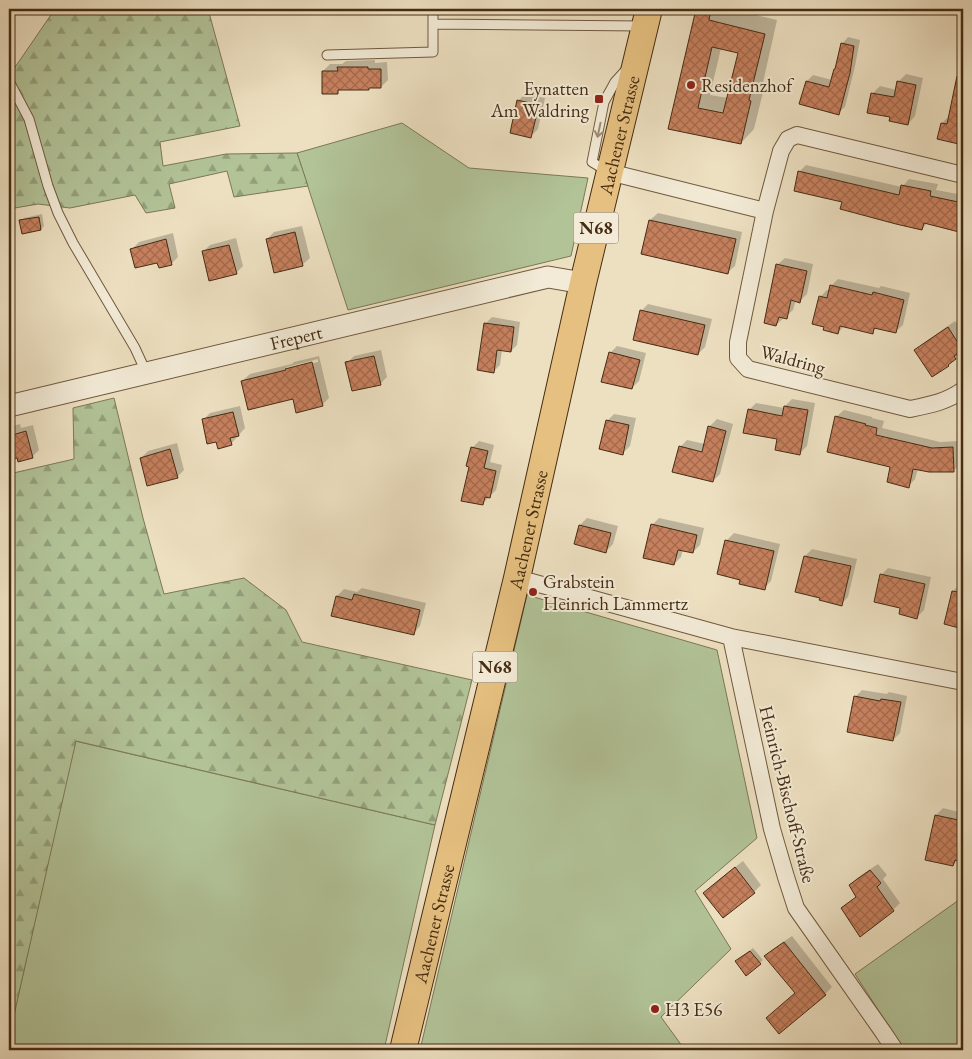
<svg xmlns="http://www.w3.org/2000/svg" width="972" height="1059" font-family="'EB Garamond',serif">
<defs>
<pattern id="forest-firs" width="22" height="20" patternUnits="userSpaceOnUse" patternTransform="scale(1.25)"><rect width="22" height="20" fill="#b2c398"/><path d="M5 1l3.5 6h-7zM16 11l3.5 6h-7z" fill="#939f7b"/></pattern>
<pattern id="building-cross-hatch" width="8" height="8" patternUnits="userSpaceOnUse" patternTransform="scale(1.25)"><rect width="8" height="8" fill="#c7805e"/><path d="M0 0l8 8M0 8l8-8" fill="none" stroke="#a3694c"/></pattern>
</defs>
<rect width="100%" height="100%" fill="#ede0c1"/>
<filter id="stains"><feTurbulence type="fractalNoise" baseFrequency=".004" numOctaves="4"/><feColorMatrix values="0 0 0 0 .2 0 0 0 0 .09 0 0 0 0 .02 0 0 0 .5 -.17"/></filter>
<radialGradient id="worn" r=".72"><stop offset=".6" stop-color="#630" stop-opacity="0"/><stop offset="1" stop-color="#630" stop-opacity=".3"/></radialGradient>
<!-- grass -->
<path fill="#b2c398" stroke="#7c7856" d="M402 123 469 168 588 178 571 256 348 310 297 153Z
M527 595 717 650 757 838 695 891 731 949 661 1017 685 1050H420Z
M75 741 435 825 384 1050H9V1037Z
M963 897V1050H904L855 974Z"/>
<!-- forest -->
<path fill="url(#forest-firs)" stroke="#7c7856" d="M55 9H208L240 126 160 142 163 166 226 154 297 153 308 186 234 197 227 171 169 184 175 208 146 213 135 195 70 208 38 204 9 209V76Z
M114 398 143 518 164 594 244 578 286 610 302 642 472 680 435 825 76 741 9 1037V474L74 459 73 408Z"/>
<!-- shadow -->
<path fill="#0003" fill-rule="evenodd" d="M697 9H730L777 20 762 87 764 88 754 129 741 143 670 128ZM721 48 740 52 728 98 710 95Z
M848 37 860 40 855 66 845 107 838 113 807 81 813 75 832 80 837 67 842 44Z
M375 60V63L387 62 388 80 381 87 341 89 338 92 323 71 330 64H342L346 61Z
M906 74 923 78 915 116 908 124 891 116 873 93 880 86 897 90 898 82Z
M963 79V142L962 144 942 123 949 116 957 85Z
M525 94 545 98 538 129 531 136 518 101Z
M806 165 902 187 909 179 938 184 936 190 963 195V232L927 223 922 229 843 201 799 172Z
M658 213 742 232 735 266 727 273 642 253 650 220Z
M42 214 44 226 41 229 21 221 24 218Z
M302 226 310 258 302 265 267 239 274 232Z
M173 233 178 257 171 264 132 249 139 242Z
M236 238 243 266 236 273 203 252 210 245Z
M785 258 813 264 807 294 800 301 796 300 793 310 776 325 777 265Z
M838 279 879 288 881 286 910 293 903 325 895 332 877 328 872 332 844 326 838 333 820 297 827 290 830 291 831 286Z
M648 304 712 319 705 347 698 354 641 311Z
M492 317 520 322 517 345 511 351 502 350 500 365 494 371 486 323Z
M955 321 963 332V349L948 365 915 351 922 344Z
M617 346 646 353 639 381 632 388 610 353Z
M381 350 387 377 380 384 347 363 354 356Z
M319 356 329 398 322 405 294 398 242 381 250 374 292 364 294 362ZM318 359V362L284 370 287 367Z
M792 399 815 403 807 446 800 453 779 438 749 410 756 403 784 408 785 406Z
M240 406 245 428 231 444 217 440 203 420 210 413Z
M844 410 872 417V418L884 421 882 428 940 442 960 441 961 464 953 471 918 469 915 479 908 487 892 466 836 417Z
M614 414 636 418 630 446 623 453 607 421Z
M717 419 733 424 720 474 713 481 680 447 687 440 705 444 709 427Z
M20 424 21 428 33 425 39 450 32 457 18 456 9 458V427Z
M479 441 494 445 490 462 502 465 496 490 482 504 471 466 472 448Z
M177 443 184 470 177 477 141 458 148 451Z
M587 518 618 526 613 544 606 551 576 543 580 525Z
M659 518 704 528 700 545 693 552 683 549 681 557 674 564 652 525Z
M734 533 780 544 771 581 764 588 742 579 726 541Z
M812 549 857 559 848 597 841 604 805 556Z
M888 568 931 577 924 610 917 617 902 607 881 575Z
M960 584 963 585V627L946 623 953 591Z
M362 588 426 603 420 626 413 634 332 615 337 596 344 589 357 592Z
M862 690 887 694 889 692 907 696 900 733 893 740 855 697Z
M943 808 963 813V861L958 860 953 865 936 815Z
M743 861 761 885 754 892 704 893 711 886Z
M878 864 887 875 883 879 900 903 893 910 850 902 857 896 850 885 857 878Z
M792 936 832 987 825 994 796 993 766 956 773 949Z
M753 948 763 960 760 963 740 958Z"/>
<!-- building -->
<path fill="url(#building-cross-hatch)" stroke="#462c13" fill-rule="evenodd" d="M696 9H711L709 20 765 34 749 100 751 101 741 144 668 129ZM712 47 738 53 723 113 698 108Z
M841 43 854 46 850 73 839 115 799 104 806 81 829 87 834 69H835Z
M337 67H368V69H381V88H369V90H338V94H322V71H338Z
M957 76 963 77V145L937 139 941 123 947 124Z
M897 81 916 85 908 125 889 121 890 117 867 113 871 93 894 97Z
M517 100 539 105 531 138 510 133Z
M798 171 899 195 901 185 931 191 930 196 963 203V233L924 223 922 230 896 224 840 209 842 202 794 191Z
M39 217 41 230 22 234 19 220Z
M649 220 736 239 728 274 641 254Z
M295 232 303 266 274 273 266 239Z
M166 239 172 265 159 268 157 263 135 268 130 249Z
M229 245 237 274 209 281 202 251Z
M776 264 807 271 800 303 791 300 787 319 779 317 776 326 764 323Z
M830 285 872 295 873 292 904 300 896 333 874 328 873 334 840 326 838 334 823 330 824 327 812 324 819 296 827 298Z
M640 310 705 325 698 355 633 340Z
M484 323 514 327 511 352 497 350 494 373 477 370Z
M948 327 963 351 954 356 956 359 948 365 949 366 932 377 914 350Z
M609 352 640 360 632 389 601 382Z
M374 356 381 385 352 391 345 362Z
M312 362 323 406 296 413 293 399 248 410 241 381 286 370 285 369Z
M784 406 808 410 800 455 775 450 777 439 743 433 748 409 782 416Z
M233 412 239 436 230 438 232 445 218 449 216 442 207 444 202 419Z
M835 416 866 424 865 425 877 428 876 435 932 448 953 447 954 472H929L913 469 909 488 887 482 890 467 827 452Z
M606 420 629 425 623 455 599 449Z
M708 426 726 431 713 482 672 472 679 446 702 452Z
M26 431 33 458 18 462 17 458 9 460V436Z
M471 447 488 451 484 468 496 471 490 498 485 497 483 505 461 501 469 467 466 466Z
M170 449 178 478 147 486 140 458Z
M651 524 697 535 693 553 678 550 674 565 643 558Z
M579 525 611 533 606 553 574 544Z
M725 540 774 551 765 590 739 584 740 580 717 574Z
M804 556 851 566 842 606 819 600 820 598 795 592Z
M880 574 925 584 917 619 899 614 900 608 874 602Z
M952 591 963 593V629L944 624Z
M354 594 420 610 414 635 331 616 336 596 352 600Z
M854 696 880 701 881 699 901 702 893 741 847 732Z
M935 815 963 821V862L955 860 953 866 925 860Z
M735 867 755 893 723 918 703 893Z
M870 870 881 883 877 887 894 911 860 937 841 908 856 897 849 885Z
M784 942 826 995 779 1034 766 1018 795 993 764 956Z
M750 951 761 964 746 976 735 961Z"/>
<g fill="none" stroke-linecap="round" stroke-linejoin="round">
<defs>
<path id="service" d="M433 24 642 26
M327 55 433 52V9
M9 81 29 119 48 186 58 213 73 243 135 348 146 372
M607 171 592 162 604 102 615 82 625 71"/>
<path id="minor" d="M609 172 765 211
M963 175 797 135 788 139 781 151 765 211 738 342V358L748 369 910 409C930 405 946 402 963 390
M517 578 731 637 963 682
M731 637 772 829 786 877 796 908 883 1032 895 1050"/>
<g id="tertiary">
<path id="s1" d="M9 406 548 277 583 283"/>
</g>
<g id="primary">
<path id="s2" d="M403 1050 517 578 583 283 649 9"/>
</g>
</defs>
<!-- service casing -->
<use href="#service" stroke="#70593e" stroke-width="11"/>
<!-- minor casing -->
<use href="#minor" stroke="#70593e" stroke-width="18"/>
<!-- tertiary casing -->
<use href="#tertiary" stroke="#70593e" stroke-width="23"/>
<!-- primary casing -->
<use href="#primary" stroke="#462c13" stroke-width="28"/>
<!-- service -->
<use href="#service" stroke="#f3ebd7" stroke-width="9"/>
<!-- minor -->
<use href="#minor" stroke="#f3ebd7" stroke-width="16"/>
<!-- tertiary -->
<use href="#tertiary" stroke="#f3ebd7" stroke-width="21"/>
<!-- primary -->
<use href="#primary" stroke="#e6c080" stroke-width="26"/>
</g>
<!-- one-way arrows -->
<defs><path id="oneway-shaft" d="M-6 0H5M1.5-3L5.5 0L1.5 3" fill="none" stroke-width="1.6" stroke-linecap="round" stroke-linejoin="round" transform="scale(1.25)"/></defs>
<use stroke="#9c8c75" href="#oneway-shaft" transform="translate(599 130) rotate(102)"/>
<!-- markers -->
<g fill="#8f2418" stroke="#f3ebd7" stroke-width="2">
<circle cx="691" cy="85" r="5"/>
<rect x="594" y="94" width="10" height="10" rx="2.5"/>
<circle cx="533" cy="592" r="5"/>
<circle cx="655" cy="1009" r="5"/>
</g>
<g text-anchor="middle" stroke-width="4" stroke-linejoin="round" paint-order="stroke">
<!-- shield labels -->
<g fill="#f3ebd7" stroke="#7a654e" stroke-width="1">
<rect x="573.5" y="212.5" width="45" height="31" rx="4"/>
<rect x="472.5" y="651.5" width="45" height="31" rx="4"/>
</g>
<g font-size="18" font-weight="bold" fill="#462c13">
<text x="596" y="234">N68</text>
<text x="495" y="673">N68</text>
</g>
<!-- poi labels -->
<g font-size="19" fill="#462c13" stroke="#f3ebd7" text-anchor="start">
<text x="701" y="92">Residenzhof</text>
<text x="589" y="95" text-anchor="end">Eynatten<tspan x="589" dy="22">Am Waldring</tspan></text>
<text x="543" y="588">Grabstein<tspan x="543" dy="22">Heinrich Lammertz</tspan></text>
<text x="665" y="1016">H3 E56</text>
</g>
<!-- street labels -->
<g font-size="19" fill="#462c13" stroke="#f3ebd7">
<text dy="7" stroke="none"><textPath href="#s2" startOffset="940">Aachener Strasse</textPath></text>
<text dy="7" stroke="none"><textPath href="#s1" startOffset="295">Frepert</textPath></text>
<text transform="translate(793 359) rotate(15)" y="7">Waldring</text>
<text dy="7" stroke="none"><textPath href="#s2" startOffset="535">Aachener Strasse</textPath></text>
<text transform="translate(788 794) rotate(76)" y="7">Heinrich-Bischoff-Straße</text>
<text dy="7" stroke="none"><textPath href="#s2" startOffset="130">Aachener Strasse</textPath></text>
</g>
</g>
<!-- margin -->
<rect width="972" height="1059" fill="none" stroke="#ede0c1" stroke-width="30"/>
<rect x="10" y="10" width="952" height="1039" fill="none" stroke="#462c13" stroke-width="2.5"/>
<rect x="15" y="15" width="942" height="1029" fill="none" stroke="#462c13"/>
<rect width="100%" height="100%" filter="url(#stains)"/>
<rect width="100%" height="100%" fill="url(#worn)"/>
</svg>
